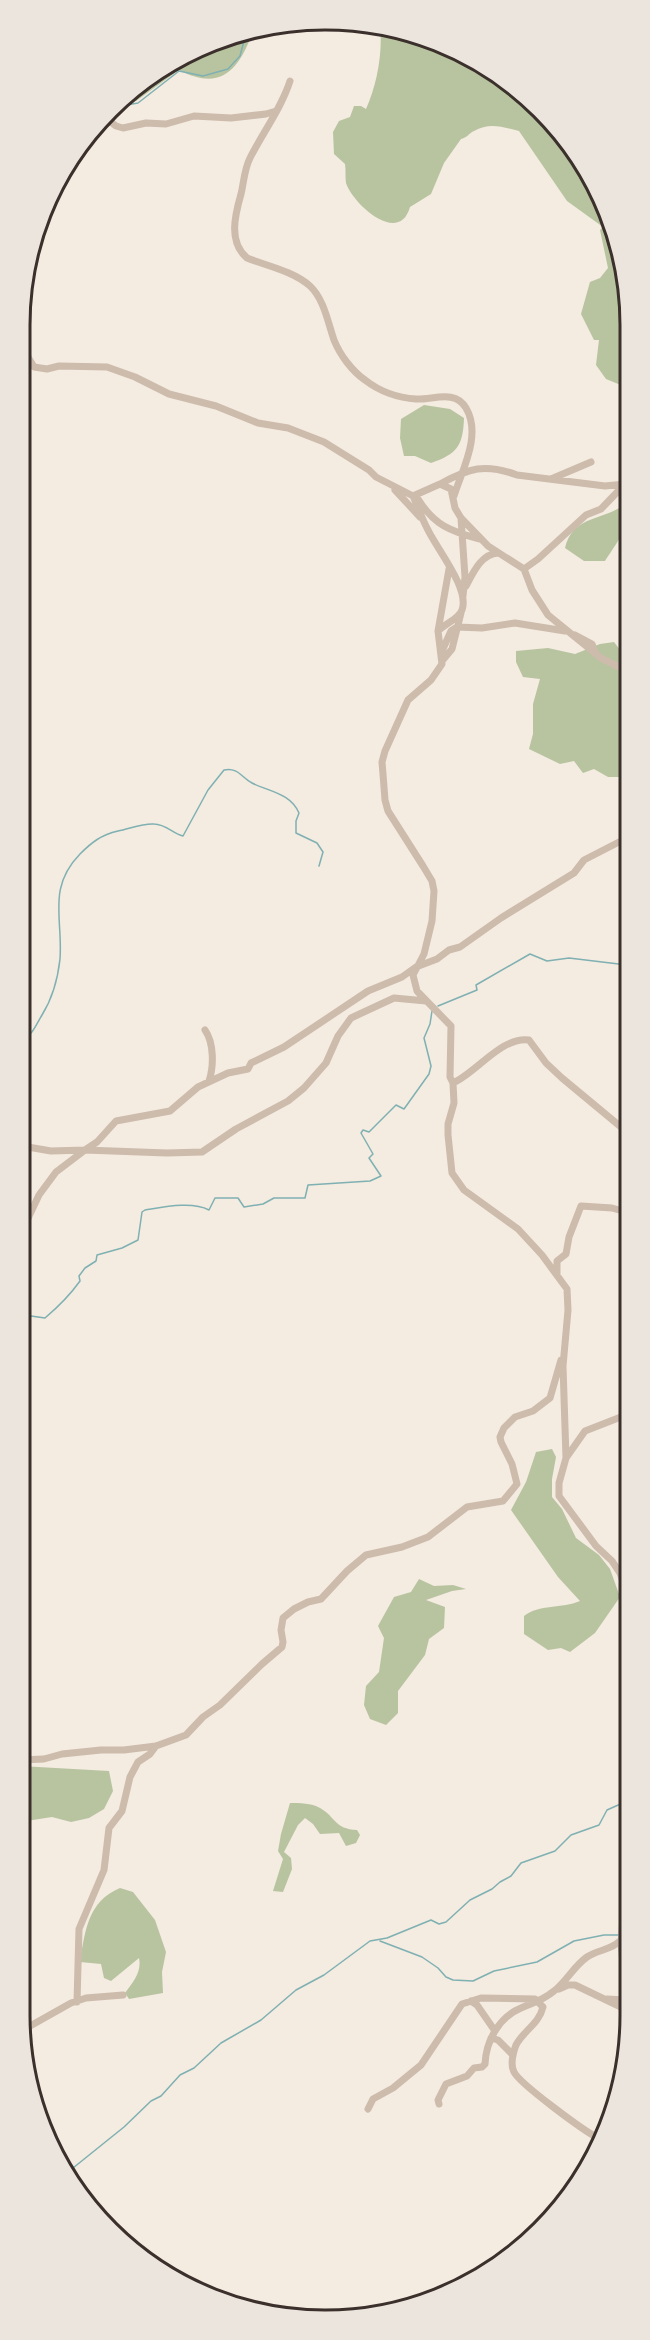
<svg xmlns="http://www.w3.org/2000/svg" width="650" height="2340" font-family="'PT Sans',sans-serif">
<rect width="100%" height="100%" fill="#f4ebe1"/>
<!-- green -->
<path fill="#b8c4a0" d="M380 25 477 60 554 123 599 190 628 285V388L606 379 596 365 599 340H594L581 314 590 282 600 278 608 268 600 230 603 227 567 201 519 131C503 127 489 122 474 131 468 134 468 137 461 139L444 163 431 194 410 207C399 246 353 204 346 183 345 177 346 170 345 164L334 154 333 132 339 121 350 117 354 106H361L366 109C377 85 383 52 380 25Z
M253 31C239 70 221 92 179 70L136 101H125L155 71Z
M424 405 450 409 464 418C463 446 457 454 431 463L415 456H404L400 438 401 419Z
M626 503C633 523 616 544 605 561H584L565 548C573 514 606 521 626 503Z
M614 642 627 659V777H608L594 769 583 773 574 761 560 764 529 749 533 734V704L540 679 523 677 516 662V651L548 648 575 654 600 644Z
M552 1449 556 1457 552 1479V1497L562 1509 576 1538 599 1555 610 1569 620 1597 595 1633 570 1652 561 1648 548 1650 524 1634V1616C539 1604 562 1609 580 1601L558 1577 511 1510 526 1482 536 1452Z
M419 1579 434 1586 453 1585 466 1589 452 1591 426 1600 445 1607 444 1628 429 1639 425 1655 398 1691V1713L386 1725 370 1719 364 1705 366 1686 379 1672 384 1638 378 1626 394 1597 411 1592Z
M20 1766 109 1771 113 1791 104 1809 89 1818 71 1822 52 1817 20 1822Z
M290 1803C300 1803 311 1803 320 1808 336 1817 334 1829 357 1830L360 1835 356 1843 346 1846 339 1833 320 1834 313 1824 305 1818 298 1825 284 1852 291 1858 292 1869 283 1892 273 1891 283 1859 278 1851 281 1834Z
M120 1888 133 1892 155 1920 166 1952 162 1972 163 1993 129 1999 125 1993C133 1982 142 1972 139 1958L111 1981 104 1978 101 1964 80 1962C85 1931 88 1901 120 1888Z"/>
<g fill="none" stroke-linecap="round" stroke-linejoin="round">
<!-- stream -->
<path stroke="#7fb0b2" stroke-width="1.5" d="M121 106 138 103 179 71 203 76 228 69 240 56 246 33
M438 1006 477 990 476 985 530 954 547 961 569 958 627 965
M23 1040C33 1034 36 1025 42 1015 52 999 58 977 60 959 63 918 47 888 80 854 92 842 101 835 118 831 129 829 143 823 154 824 166 824 173 834 183 836L208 790 224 770C238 767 242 778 252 783 270 792 290 793 299 813L296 821V833L317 843 323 852 319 866
M22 1328 31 1316 45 1318C58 1307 70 1295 80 1281L79 1276 85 1268 96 1261 97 1255 122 1248 138 1240 142 1212 145 1210C164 1207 192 1201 209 1210L215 1198H238L244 1207 263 1204 274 1198H305L308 1185 370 1181 381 1176 369 1158 373 1154 361 1133 363 1130 369 1132 396 1105 404 1109 429 1074 431 1066 424 1038 430 1024 432 1011
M380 1941 422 1957 438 1968 446 1977 453 1980 473 1981 494 1971 537 1962 574 1941 604 1935H618
M68 2172 124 2127 151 2101 161 2096 180 2075 194 2068 221 2043 261 2020 296 1990 324 1975 370 1941 387 1938 431 1920 439 1924 446 1922 470 1900 492 1889 500 1882 511 1876 521 1863 555 1851 571 1835 599 1825 607 1810 625 1802"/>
<!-- minor -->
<path stroke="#cdbbac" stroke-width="7" d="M290 81C281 109 263 132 250 158 244 170 244 182 241 194 235 215 228 242 247 258 267 266 293 271 310 286 324 299 328 323 334 340 340 355 352 371 365 380 379 391 398 398 416 399 433 400 455 389 466 408 482 435 462 470 454 496
M107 119 116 126 123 128 146 123 166 124 194 116 231 118 266 114 276 111
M25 352 34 367 47 369 59 366 107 367 135 377 169 394 216 406 258 423 288 428 324 442 369 470 376 477 413 496 440 484 451 489 455 508 461 518 488 546 524 569 532 590 548 615 601 658 627 671
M551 479 591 462
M440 484C469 468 485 463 517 475L605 486 625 484
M395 490 420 517
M413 496C418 507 422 519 428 530 437 549 470 589 462 610 459 619 444 624 438 631L442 664 431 680 408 700 385 751 382 762 383 774 385 800 388 811 423 866 432 881 434 891 432 921 424 954 413 975 417 991 451 1026 450 1077 453 1083 454 1103 448 1124V1135L452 1173 464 1190 518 1229 542 1255 567 1289 568 1310 563 1366 566 1458 559 1483V1496L596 1546 612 1561 620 1573 626 1590
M418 499C434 525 450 531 479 539
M461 518 465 577 463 596
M524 569 538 559 586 515 601 509 625 484
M466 586C473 573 481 554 498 553
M438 631 449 569
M575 635 592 644 595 652
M442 651 451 631 457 627 482 628 515 623 565 631
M442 661 452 649 461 613
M205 1030C214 1043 214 1066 209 1081
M453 1083C476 1073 502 1036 529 1040L546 1063 562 1078 621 1127 626 1134
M22 1146 51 1151 85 1150 97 1142 116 1121 170 1111 198 1087 228 1073 248 1069 251 1063 284 1047 368 991 402 977 416 967 437 959 449 950 460 947 501 918 574 873 584 860 619 842H627
M22 1231 39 1195 56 1172 85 1150 167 1153 202 1152 236 1129 288 1101 304 1088 326 1063 338 1036 351 1018 394 998 426 1001
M557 1275V1261L566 1254 569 1237 581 1206 612 1208 626 1212
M566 1458 585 1431 626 1415
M20 1760 44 1759 62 1754 101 1750H124L156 1746 186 1735 203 1717 220 1705 262 1664 282 1647 283 1642 281 1630 283 1618 294 1609 308 1602 321 1599 347 1571 366 1555 402 1547 428 1537 467 1507 503 1501 517 1484 512 1464 501 1442 500 1437 504 1428 515 1417 533 1411 550 1398 561 1360
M625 1776V1769
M625 1968C619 1949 622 1936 623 1917 624 1895 624 1872 625 1850
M559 1989 568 1985H575L625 2009
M607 1999 625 2000
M471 2001 477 2005 495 2031
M77 2002 79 1929 104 1870 109 1828 122 1811 130 1777 138 1762 150 1754 156 1746
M23 2030 71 2003 86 1998 123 1995
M491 2038 498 2040 513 2055
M439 2104 438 2100 446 2084 467 2076 474 2068 482 2067 485 2064C486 2041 499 2017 521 2008 534 2002 542 2001 554 1991 566 1982 574 1966 587 1957 597 1950 611 1950 620 1941
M368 2109 373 2099 393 2088 421 2065 462 2004 481 1998 535 1999 543 2007C539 2024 524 2030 516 2045 513 2053 510 2064 514 2072 520 2084 584 2131 598 2138"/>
</g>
<!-- crop -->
<path d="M0 0H650V2340H0ZM325 30H325A295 295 0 0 1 620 325V2015A295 295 0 0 1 325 2310H325A295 295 0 0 1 30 2015V325A295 295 0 0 1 325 30Z" fill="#ece5de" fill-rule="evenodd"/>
<path fill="none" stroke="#3b302b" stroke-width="3" d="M325 30H325A295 295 0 0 1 620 325V2015A295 295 0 0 1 325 2310H325A295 295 0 0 1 30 2015V325A295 295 0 0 1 325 30Z"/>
</svg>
